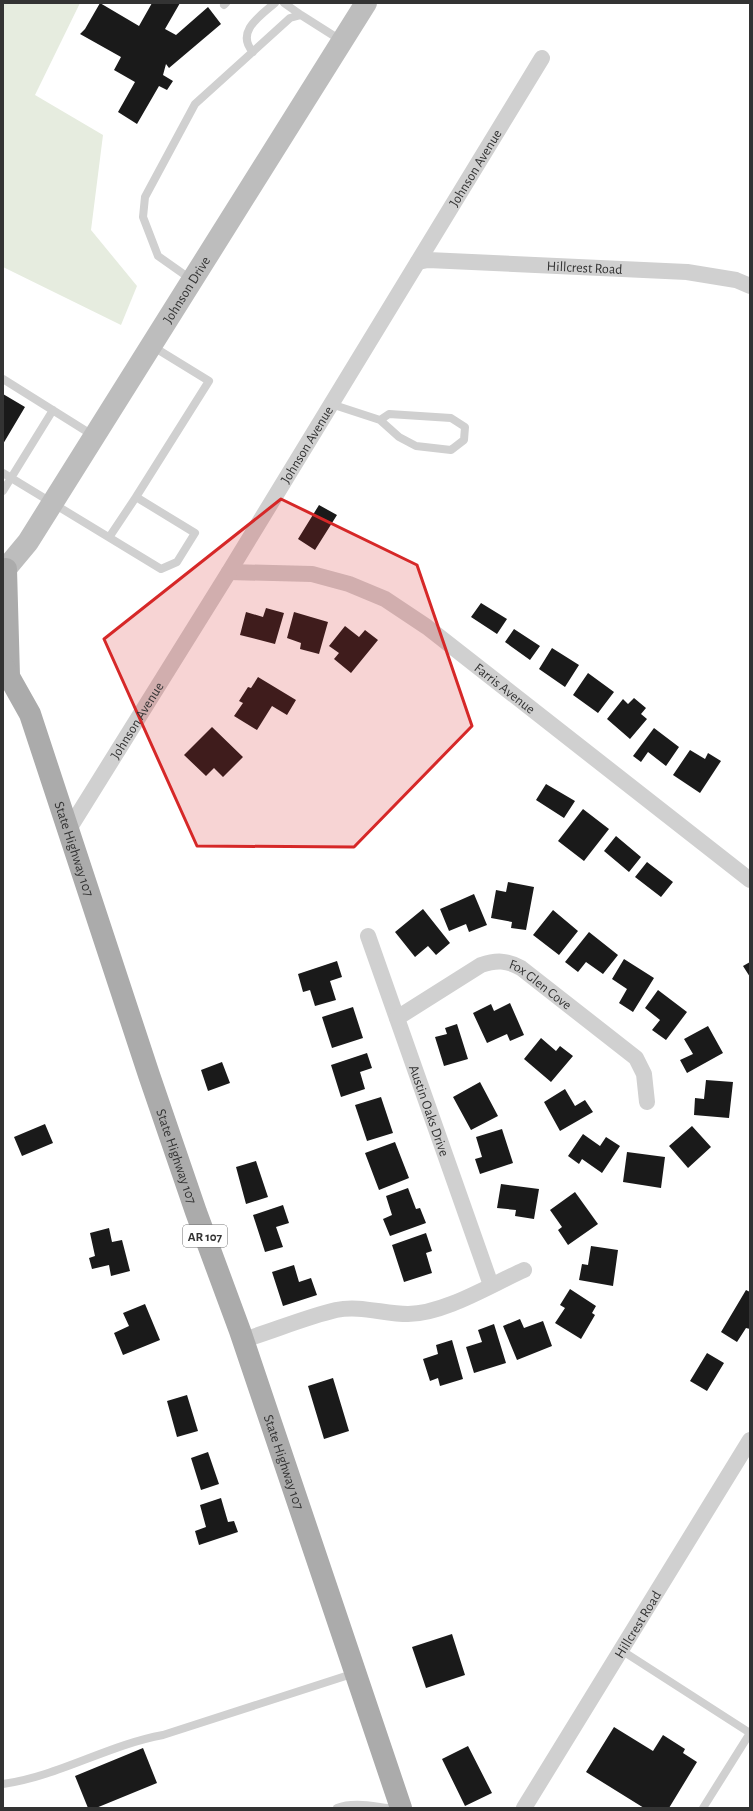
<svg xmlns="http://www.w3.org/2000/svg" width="753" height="1811" font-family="'Alegreya Sans',sans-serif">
<rect width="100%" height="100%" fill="#fff"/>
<!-- green -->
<path fill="#e6ecdf" d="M3 3H80L35 95 103 135 91 230 137 286 121 325 3 267Z"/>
<!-- building -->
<path fill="#1a1a1a" d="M100 3 139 26 152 3H180L165 29 176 35 208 7 221 24 169 68 166 64 163 75 173 81 167 90 159 86 137 124 118 112 135 82 114 70 121 57 80 34 85 29Z
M3 394 25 407 3 444Z
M319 505 337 515 315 550 298 539Z
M481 603 507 619 497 634 471 617Z
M266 608 284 613 275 644 240 635 246 612 263 617Z
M294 612 328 622 319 654 300 649 301 643 287 638Z
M345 626 359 637 365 630 378 640 351 673 334 659 339 653 329 646Z
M514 629 540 646 530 660 505 642Z
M552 648 579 665 565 687 539 669Z
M588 673 614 692 598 713 573 695Z
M258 677 296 700 287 715 272 706 257 730 234 716 243 703 239 701 248 687 251 688Z
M634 698 646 708 641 714 647 719 630 739 607 719 623 699 628 704Z
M212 727 243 757 223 777 214 768 206 776 184 755Z
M654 728 679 747 666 766 648 752 641 762 633 756Z
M690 750 705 759 708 753 721 761 700 793 673 775Z
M546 784 575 801 564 818 536 800Z
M583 809 609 829 584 861 558 841Z
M616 836 641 857 629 872 604 851Z
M647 862 673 882 661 897 635 877Z
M508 882 534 887 526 930 511 928 512 922 491 918 496 890 506 892Z
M474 894 487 925 469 932 466 924 449 931 440 909Z
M423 909 450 943 436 955 428 946 415 957 395 932Z
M553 910 578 931 559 955 533 935Z
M589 932 618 955 603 974 586 962 578 972 565 962Z
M624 959 654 978 633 1012 619 1003 627 989 612 979Z
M337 961 342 977 330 981 336 1000 315 1006 310 990 303 992 298 974Z
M750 962V977L743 966Z
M658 990 687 1012 666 1040 652 1030 660 1020 645 1008Z
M510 1003 524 1035 510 1041 507 1034 487 1043 473 1013 491 1004 494 1011Z
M353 1007 363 1038 332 1048 322 1017Z
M457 1024 468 1059 444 1066 435 1037 447 1034 445 1028Z
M708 1026 723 1053 687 1073 680 1060 693 1054 684 1039Z
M541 1038 556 1051 560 1046 573 1056 551 1082 524 1059Z
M367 1053 372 1068 360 1072 365 1089 341 1097 331 1065Z
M222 1062 230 1083 208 1091 201 1070Z
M706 1080 733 1082 729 1118 694 1115 695 1098 704 1099Z
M480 1082 498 1116 471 1130 453 1097Z
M565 1089 575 1106 585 1100 593 1112 560 1131 544 1102Z
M381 1097 393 1133 367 1141 355 1105Z
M45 1124 53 1143 22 1156 14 1137Z
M692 1126 711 1147 688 1168 669 1146Z
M502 1129 513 1163 480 1174 475 1159 482 1157 476 1137Z
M583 1134 600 1146 606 1137 620 1146 602 1173 582 1159 579 1164 568 1156Z
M395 1142 409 1178 379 1190 365 1153Z
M627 1152 665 1157 661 1188 623 1182Z
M256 1161 268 1197 246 1204 236 1167Z
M501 1184 539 1189 534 1219 515 1216 516 1210 497 1208Z
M408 1188 416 1209 420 1208 426 1223 390 1236 383 1219 392 1215 386 1196Z
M575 1192 598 1224 568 1245 558 1230 562 1227 550 1210Z
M283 1205 289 1223 276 1227 283 1247 265 1252 253 1215Z
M109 1228 112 1242 122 1240 130 1271 111 1276 109 1265 92 1269 89 1258 95 1256 90 1233Z
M426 1233 432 1251 426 1253 432 1273 404 1282 392 1245Z
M591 1246 618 1250 613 1286 579 1280 582 1264 588 1265Z
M294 1265 299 1282 311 1278 317 1295 283 1306 272 1272Z
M570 1289 596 1306 592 1313 595 1315 581 1339 555 1323 565 1308 560 1305Z
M746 1290 750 1292V1329L746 1328 737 1342 721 1332Z
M145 1304 160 1340 123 1355 114 1333 129 1326 123 1313Z
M520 1319 524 1328 543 1321 552 1346 517 1360 503 1326Z
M494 1324 506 1363 474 1373 466 1347 482 1342 478 1330Z
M452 1340 463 1379 440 1386 438 1378 430 1381 423 1359 438 1354 436 1345Z
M707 1353 724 1363 707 1391 690 1381Z
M333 1378 349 1431 324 1439 308 1386Z
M187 1395 198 1431 177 1437 167 1401Z
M208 1452 219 1484 201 1490 191 1458Z
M221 1498 228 1522 234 1521 238 1532 199 1545 195 1531 206 1527 200 1505Z
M452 1634 465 1675 426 1688 412 1647Z
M614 1727 653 1751 663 1735 685 1749 683 1753 697 1762 669 1808H644L586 1772Z
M468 1746 492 1793 465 1806 442 1759Z
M143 1748 157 1783 96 1808H88L75 1776Z"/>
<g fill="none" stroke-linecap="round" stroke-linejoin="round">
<!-- lane -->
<path stroke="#d0d0d0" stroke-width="8" d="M284 3 301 15
M224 5 226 3
M253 52C235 32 260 16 275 3
M192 280 158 256 143 217 145 197 195 104 290 18 301 15 342 41
M3 379 94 436
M331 404 380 420 399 437 416 446 451 450 464 440 465 427 451 418 389 414 380 420
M3 473 161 569 177 562 195 533 136 497 110 536
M3 491 53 410
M136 497 209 381 152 346
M621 1650 750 1733
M3 1784C59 1776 108 1745 163 1735L355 1673
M337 1808C353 1802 371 1806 388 1808
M703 1808 750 1733"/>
<!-- street -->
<g stroke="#d0d0d0" stroke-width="16">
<path id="s1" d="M418 262 428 260 687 272 736 280 750 286"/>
<path id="s2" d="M229 572 312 574 349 584 385 599 427 627 750 880"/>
<path id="s3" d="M69 829 229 572 542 58"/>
<path id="s4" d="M368 936 491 1285"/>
<path id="s5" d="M397 1018 481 965C496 960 507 960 521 968L636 1058 644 1074 647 1102"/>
<path d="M243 1340C273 1331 306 1317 336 1310 360 1305 384 1314 408 1314 444 1314 492 1284 524 1270"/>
<path id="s6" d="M524 1808C600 1686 675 1563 750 1440"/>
</g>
<!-- secondary -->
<path stroke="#bdbdbd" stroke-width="22" id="s7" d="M3 572 28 542 366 3"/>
<!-- primary -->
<g stroke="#ababab" stroke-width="22">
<path d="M6 569 9 676"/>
<path id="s8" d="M3 666 30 714 149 1075 196 1212 240 1331 401 1808"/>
</g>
</g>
<!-- marked area -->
<path fill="#d62828" fill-opacity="0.2" stroke="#d62828" stroke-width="3" stroke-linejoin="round" d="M281 499 417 565 472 726 354 847 197 846 104 639Z"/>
<g text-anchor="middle" stroke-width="4" stroke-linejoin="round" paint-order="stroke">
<!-- shield labels -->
<rect fill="#fff" stroke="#707070" stroke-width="1" x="183" y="1225" width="44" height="22" rx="3"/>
<g font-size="13" font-weight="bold" fill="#333">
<text x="205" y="1241">AR 107</text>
</g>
<!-- street labels -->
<g font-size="14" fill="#333" stroke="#fff">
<text dy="5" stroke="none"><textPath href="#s3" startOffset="776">Johnson Avenue</textPath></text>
<text dy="5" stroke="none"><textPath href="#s1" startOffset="167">Hillcrest Road</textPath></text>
<text dy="5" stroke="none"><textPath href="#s7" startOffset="337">Johnson Drive</textPath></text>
<text dy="5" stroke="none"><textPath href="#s3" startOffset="452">Johnson Avenue</textPath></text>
<text dy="5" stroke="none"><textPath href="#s2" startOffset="310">Farris Avenue</textPath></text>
<text dy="5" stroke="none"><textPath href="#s3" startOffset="128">Johnson Avenue</textPath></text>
<text dy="5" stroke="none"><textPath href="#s8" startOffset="197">State Highway 107</textPath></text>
<text dy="5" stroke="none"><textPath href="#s5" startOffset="166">Fox Glen Cove</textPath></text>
<text dy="5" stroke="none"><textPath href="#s4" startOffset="185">Austin Oaks Drive</textPath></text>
<text dy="5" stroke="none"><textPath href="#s8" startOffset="521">State Highway 107</textPath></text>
<text dy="5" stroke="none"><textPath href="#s8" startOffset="845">State Highway 107</textPath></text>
<text dy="5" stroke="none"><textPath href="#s6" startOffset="216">Hillcrest Road</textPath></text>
</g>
</g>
<!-- border -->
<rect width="753" height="1811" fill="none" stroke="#333333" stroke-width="8"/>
</svg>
